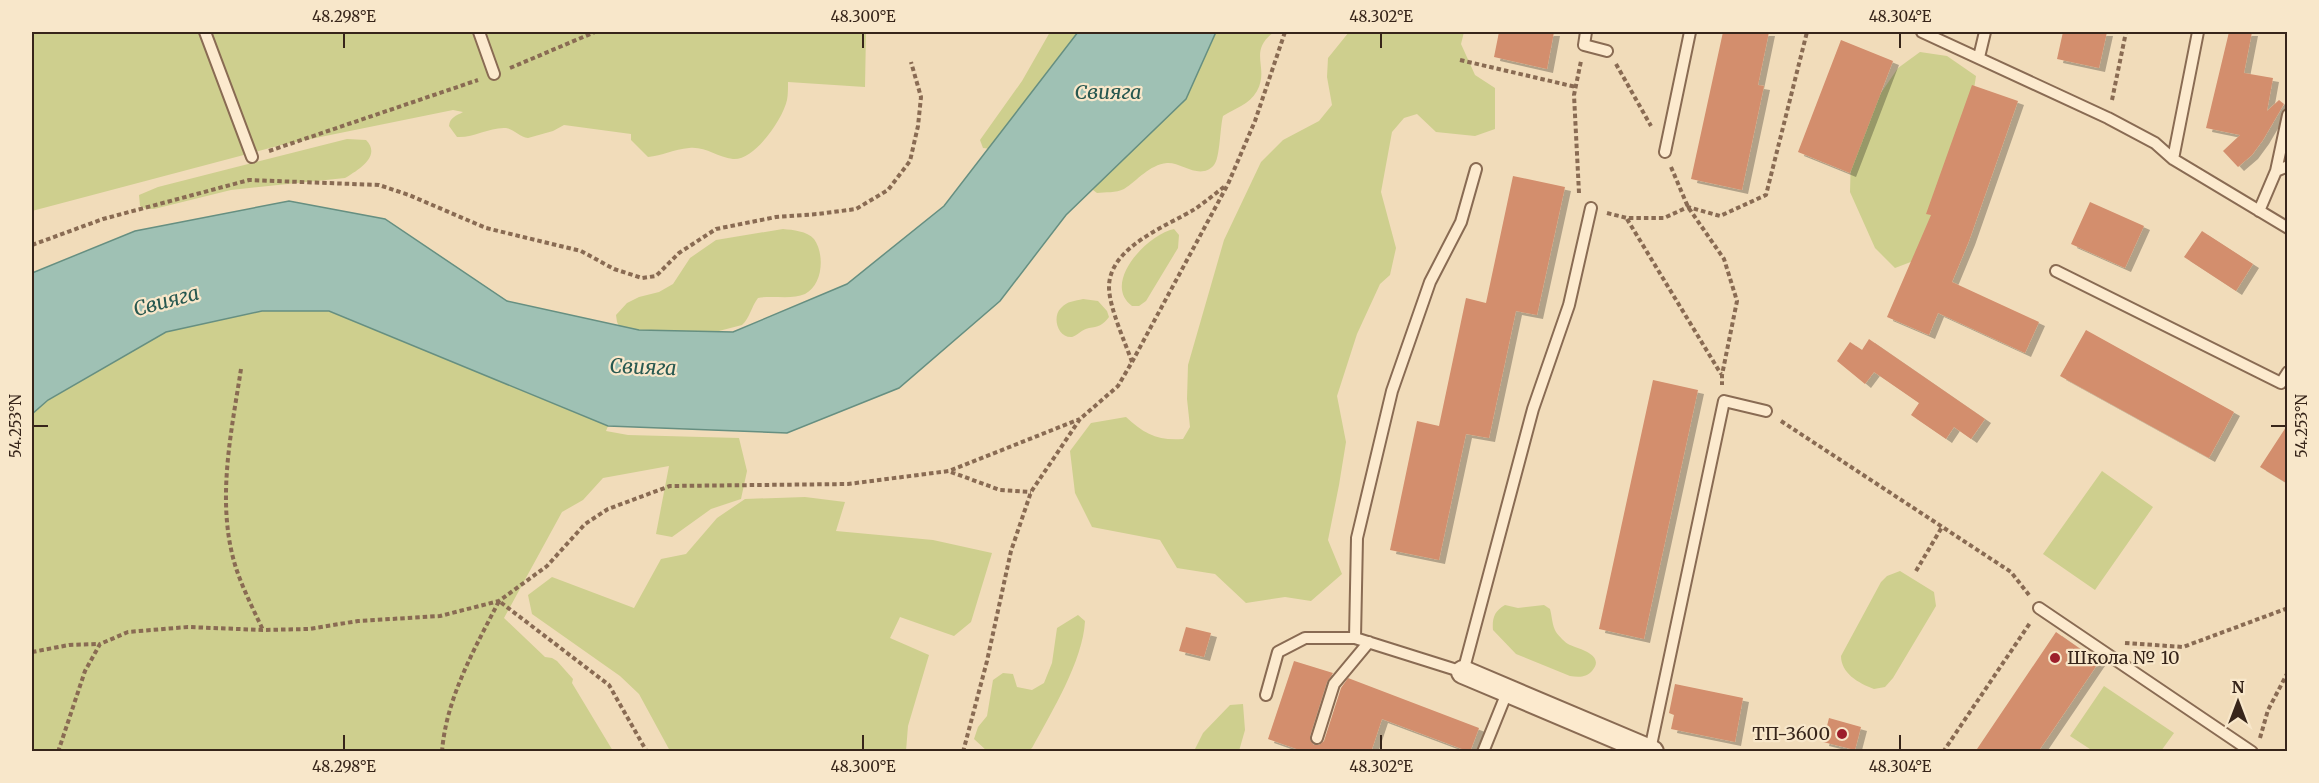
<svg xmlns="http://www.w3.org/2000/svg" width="2319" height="783" font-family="Merriweather,serif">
<defs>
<filter id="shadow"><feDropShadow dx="6" dy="4" stdDeviation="0" flood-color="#0004"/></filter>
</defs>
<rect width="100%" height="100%" fill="#f1dcba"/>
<!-- green -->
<path fill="#cecf8e" d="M32 32H866L865 87 788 82C788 88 788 95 787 100 783 119 754 161 733 159 717 157 705 146 689 148 674 149 662 156 648 157L631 140V134L564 125 553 131 528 138C520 137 514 129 506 128 489 127 474 138 457 137L449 126C450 117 456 116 463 112L453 110 281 145 32 211Z
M1050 32H1091L1000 150 983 148 980 140 1022 81Z
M1210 32H1274C1247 52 1270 67 1257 91 1249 105 1235 108 1223 116 1220 127 1220 159 1214 165 1200 181 1182 162 1167 163 1149 165 1138 180 1124 189 1116 193 1105 192 1097 193L1089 187Z
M1349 32H1464L1461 44 1475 75 1495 88V129L1475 136 1436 132 1417 114 1404 118 1392 132 1381 192 1396 248 1390 275 1380 284 1357 334 1337 396 1346 442 1339 485 1328 540 1342 574 1311 601 1285 597 1246 603 1215 574 1177 568 1160 540 1092 527 1075 493 1070 451 1091 423 1126 417C1144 434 1158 441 1183 439L1190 427 1187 399 1188 365 1224 240 1261 162 1283 140 1319 121 1332 105 1327 77 1328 58Z
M1920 52 1947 56 1976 76 1972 102 1916 260 1895 268 1875 248 1850 192 1851 156 1870 109 1898 68Z
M347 139 366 140C382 156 358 170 345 178L231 190 154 209H146L140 206 139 195 158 187Z
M783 229C793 230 807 231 814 239 825 254 823 285 805 294 792 300 772 295 758 298 751 307 750 318 742 325L692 338 622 332 617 322 616 315 627 303 639 297 659 292 673 284 690 258 716 240Z
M1174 229 1179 235 1178 248 1146 301 1139 306H1132C1101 283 1148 234 1174 229Z
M1083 299 1098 301 1107 311 1109 317C1103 325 1098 327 1089 328 1082 329 1077 336 1072 337 1057 338 1052 316 1061 308 1067 301 1075 301 1083 299Z
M262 311H330L608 426 606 431 628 435 739 438 747 471 741 499 711 509 672 537 656 534 669 466 603 478 583 500 562 512 504 618 545 657 552 658 557 661 573 679 572 683 613 751H32V414L48 400 166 332Z
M2102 471 2153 507 2095 590 2043 554Z
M805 497 845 502 836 531 933 540 992 553 971 622 954 636 900 617 890 638 929 655 908 726 906 751H670L639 694 620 676 532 614 528 595 552 577 634 608 661 559 686 554 717 518 745 499Z
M1900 571 1934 592 1936 606 1893 678 1885 687 1874 689C1858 683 1841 673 1841 656L1881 582 1887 576Z
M1505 605 1518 608 1544 605 1550 609C1552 616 1552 625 1556 632 1559 636 1565 643 1570 645 1579 649 1606 655 1592 671 1586 678 1578 677 1570 676L1516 654 1493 630C1492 619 1494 611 1505 605Z
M1078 615 1085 621C1083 661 1051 713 1032 748L1028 751H987L974 739 978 727 987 716 993 680 1003 673 1013 674 1017 687 1032 690 1044 683 1052 663 1057 628Z
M2104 686 2174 733 2161 751H2093L2070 736Z
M1243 704 1245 730 1239 751H1194L1203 733 1230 705Z"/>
<!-- water -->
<path fill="#9fc1b4" stroke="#668f81" stroke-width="1.5" d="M1078 32H1216L1186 99 1066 215 1000 301 899 388 787 433 608 426 329 311H262L166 332 48 400 32 414V273L135 231 289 201 385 219 507 301 639 330 733 332 847 284 944 206Z"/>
<!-- building -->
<path fill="#d38e6d" filter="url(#shadow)" d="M1499 32H1554L1547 69 1494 57Z
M1723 32H1769L1758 85 1764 86 1742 190 1691 179Z
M2063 32H2107L2099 68 2057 59Z
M2229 32H2252L2244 73 2273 78 2267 111 2279 100 2284 104 2263 140 2252 155 2238 167 2223 151 2240 135 2206 128Z
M1841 40 1893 61 1850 173 1798 152Z
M1972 85 2018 101 1969 241 1952 282 2039 322 2025 353 1938 313 1929 335 1887 317 1931 215 1926 214Z
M1513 176 1565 187 1537 315 1516 311 1489 438 1466 434 1439 560 1390 550 1417 421 1439 426 1466 298 1486 303Z
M2090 202 2144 226 2125 268 2071 244Z
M2202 231 2253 264 2236 291 2184 257Z
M2086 330 2234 412 2209 458 2060 376Z
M1869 339 1985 419 1971 439 1954 427 1946 439 1911 415 1919 403 1874 372 1865 384 1837 361 1850 342 1862 350Z
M1653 380 1698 390 1644 639 1599 629Z
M2288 424V484L2260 467Z
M1186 627 1211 633 1204 657 1179 651Z
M2056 632 2099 662 2038 752H1975Z
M1294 661 1333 673 1327 682 1310 736V740L1314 745H1319L1324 741 1341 688 1348 678 1479 728 1470 752 1382 719 1371 752H1305L1268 739Z
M1675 684 1743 698 1735 742 1671 729 1674 715 1669 713Z
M1829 718 1861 727 1855 750 1823 742Z"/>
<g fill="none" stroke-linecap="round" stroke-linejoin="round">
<defs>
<path id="service" d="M205 32 252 157
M479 32 494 74
M1586 32 1584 45 1607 51
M1922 32 2108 118 2155 143 2173 159 2288 228
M1979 57 1985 32
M1665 152 1690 32
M2173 159 2198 32
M2276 171 2288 166
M2259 211 2276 171 2288 115
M2056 271 2281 383 2288 372
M2039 608 2252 752
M1355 638 1357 538 1392 391 1430 282 1461 222 1476 169
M1266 695 1278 652 1305 638H1355L1463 672 1533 409 1569 305 1591 208
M1317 738 1334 684 1369 642
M1650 750 1724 401 1766 411
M1483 752 1508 690"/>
<path id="minor" d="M1463 672 1652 752"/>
</defs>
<!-- service casing -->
<use href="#service" stroke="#896b53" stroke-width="14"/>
<!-- minor casing -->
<use href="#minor" stroke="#896b53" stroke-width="26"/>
<!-- path -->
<path stroke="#896b53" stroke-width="4" stroke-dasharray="4.5 3" stroke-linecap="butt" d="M1460 60 1576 87
M1616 64 1651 126
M510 68 595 32
M2112 100 2126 32
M269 151 478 80
M1671 167 1688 207 1724 259 1737 301 1722 375V385
M1579 193 1574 95 1581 61
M1607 213 1627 218H1664L1688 207 1720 216 1766 195 1807 32
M1627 219 1721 374
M32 245 103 219 249 180 379 185 409 195 486 228 581 251 614 269 642 278 656 276 679 253 716 229 776 217 818 214 856 209 888 190 910 161 918 126 921 97 911 62
M1132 362C1125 342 1109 307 1109 287 1109 247 1167 226 1195 209 1205 202 1215 194 1225 186
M241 369C231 434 215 506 237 571 244 591 254 611 263 630
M1781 421 2011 572 2029 595
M951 472 1000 490 1031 492
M1916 571 1942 527
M2125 643 2183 647 2288 608
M32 652 69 645 99 644
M2260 738 2268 710 2288 672
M58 752 85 671 100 644 128 632 188 627 263 630 309 629 358 621 440 616 499 601 547 566 585 524 608 509 670 486 848 484 949 471 1080 419
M442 752C446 698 475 648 499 601L609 685 647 752
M963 752 987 661 1011 551 1031 492 1080 419 1118 386 1132 362 1228 184 1255 121 1285 32
M1943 752 2030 623"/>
<!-- service -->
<use href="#service" stroke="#fceace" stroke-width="10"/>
<!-- minor -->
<use href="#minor" stroke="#fceace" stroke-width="22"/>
</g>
<!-- ticks -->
<path fill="none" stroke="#37251a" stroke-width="2" d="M344 33V48M863 33V48M1381 33V48M1900 33V48M33 426H48M2271 426H2286M344 735V750M863 735V750M1381 735V750M1900 735V750"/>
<!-- markers -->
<g fill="#9d1e2b" stroke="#f8e7ca" stroke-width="2">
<circle cx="2055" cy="658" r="6"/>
<circle cx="1842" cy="734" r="6"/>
</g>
<g text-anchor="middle" stroke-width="4.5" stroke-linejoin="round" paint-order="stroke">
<!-- poi labels -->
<g font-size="18" fill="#37251a" stroke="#f8e7ca" text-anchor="start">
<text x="2067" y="664">Школа № 10</text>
<text x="1830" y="740" text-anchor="end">ТП-3600</text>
</g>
<!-- water labels -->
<g font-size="20" font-style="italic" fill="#275850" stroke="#f8e7ca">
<text x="1108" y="99">Свияга</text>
<text transform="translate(166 301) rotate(-15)" y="7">Свияга</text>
<text transform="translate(643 367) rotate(2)" y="7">Свияга</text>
</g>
</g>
<!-- border -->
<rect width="2319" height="783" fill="none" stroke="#f8e7ca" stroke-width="66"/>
<!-- north arrow -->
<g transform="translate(2238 702)" stroke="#f8e7ca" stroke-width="4.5" paint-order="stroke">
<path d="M0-4.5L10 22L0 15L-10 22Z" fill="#37251a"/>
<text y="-9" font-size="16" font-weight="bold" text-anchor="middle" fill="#37251a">N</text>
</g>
<rect x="33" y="33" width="2253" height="717" fill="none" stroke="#37251a" stroke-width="2"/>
<g font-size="15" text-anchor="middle" fill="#37251a">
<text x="344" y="22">48.298°E</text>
<text x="863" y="22">48.300°E</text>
<text x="1381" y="22">48.302°E</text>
<text x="1900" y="22">48.304°E</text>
<text transform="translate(16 426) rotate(-90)" y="5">54.253°N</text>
<text transform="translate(2302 426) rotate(-90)" y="5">54.253°N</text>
<text x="344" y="772">48.298°E</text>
<text x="863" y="772">48.300°E</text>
<text x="1381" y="772">48.302°E</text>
<text x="1900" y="772">48.304°E</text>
</g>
</svg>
